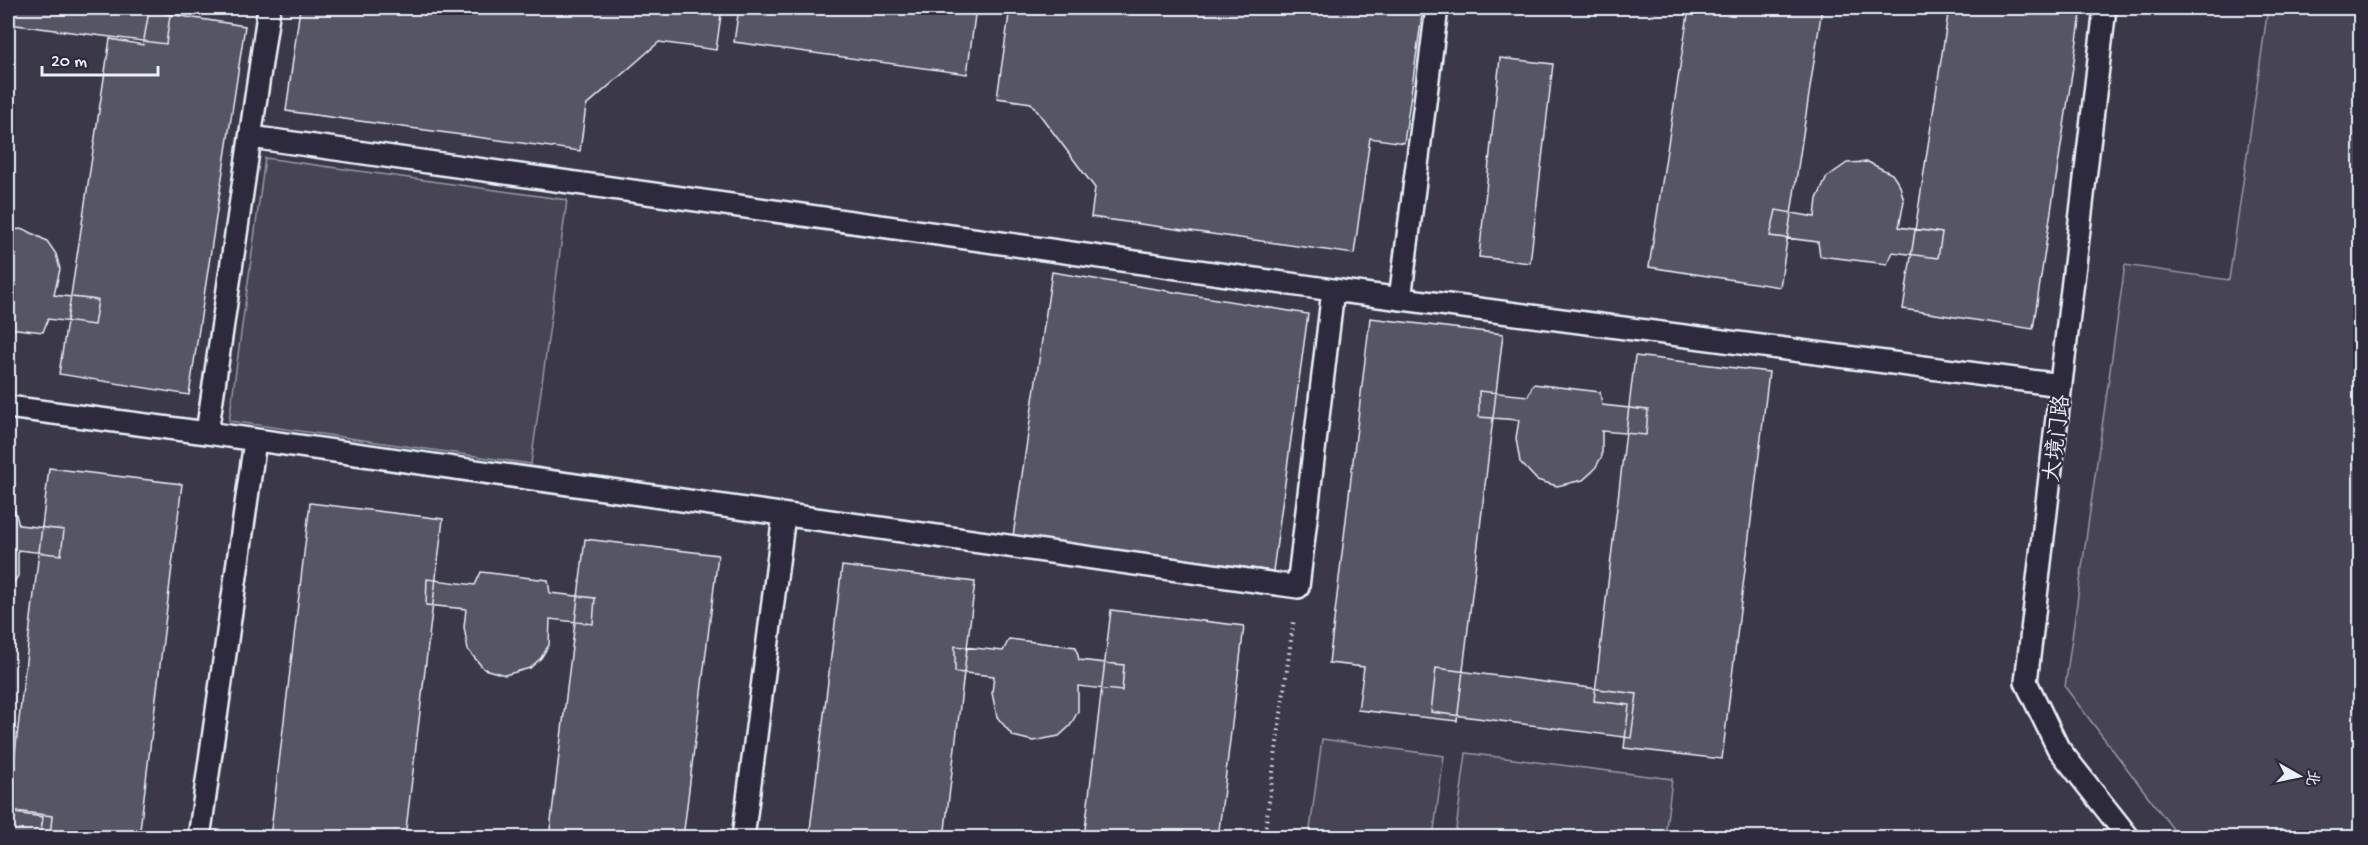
<svg xmlns="http://www.w3.org/2000/svg" width="2368" height="845" font-family="'Gochi Hand','LXGW WenKai TC',sans-serif">
<rect width="100%" height="100%" fill="#2f2a3d"/>
<filter id="ink" filterUnits="userSpaceOnUse"><feTurbulence type="fractalNoise" baseFrequency=".0167" numOctaves="2"/><feDisplacementMap in="SourceGraphic" scale="12" xChannelSelector="R" yChannelSelector="G"/><feConvolveMatrix kernelMatrix="1 2 1 2 8 2 1 2 1" color-interpolation-filters="sRGB"/></filter>
<g filter="url(#ink)">
<!-- built -->
<path fill="#3b3749" d="M8 8H2360V837H8Z"/>
<!-- green -->
<path fill="#464455" stroke="#979aa6" stroke-width="1.5" d="M2268 8H2360V837H2179L2065 687 2125 265 2229 280Z
M265 158 567 200 531 464 229 421Z
M1322 739 1444 756 1433 837H1309Z
M1466 753 1672 779 1665 837H1455Z"/>
<!-- building -->
<path fill="#575565" stroke="#e8f1f8" stroke-width="1.5" d="M8 8H171L166 44 8 24Z
M300 8H722L716 50 659 42 586 106 580 151 286 111Z
M739 8H976L967 74 734 42Z
M1010 8H1423L1404 143 1370 138 1354 254 1091 217 1095 188 1031 103 997 98Z
M1689 8H1822L1780 287 1649 267Z
M1949 8H2082L2033 329 1903 309Z
M149 11 245 26 189 395 59 374 110 39 143 45Z
M1500 58 1553 64 1530 263 1479 257Z
M1868 162 1892 174 1900 186 1904 201 1899 227 1942 233 1938 258 1893 252 1887 264 1820 256 1818 242 1770 236 1776 210 1815 217 1817 199 1827 177 1847 163Z
M24 229 47 241 56 254 60 269 54 295 98 300 94 325 48 319 43 332 8 328V230Z
M1052 272 1308 314 1273 571 1013 536Z
M1370 318 1503 334 1457 721 1358 710 1364 667 1329 663Z
M1635 356 1769 372 1722 759 1624 748 1629 705 1594 701Z
M1533 384 1600 392 1602 405 1648 410 1646 435 1602 431V456L1594 470 1583 480 1557 486 1537 480 1520 462 1516 438 1519 420 1479 417V391L1528 396Z
M49 468 182 484 139 838H40L43 817 8 812Z
M310 503 443 519 405 838H270Z
M8 510 15 511 19 525 64 530 61 555 18 550V576L8 591Z
M585 539 718 555 683 838H549Z
M842 566 975 582 944 838H809Z
M481 572 548 580 550 593 595 598 593 624 550 619 549 645 541 658 530 668 505 675 484 669 468 650 464 627 466 609 426 605 427 579 475 585Z
M1111 610 1244 626 1218 838H1084Z
M1009 639 1076 647 1079 660 1124 665 1122 691 1078 686V711L1070 726 1059 736 1033 741 1013 736 997 717 992 693 994 676 955 672V646L1003 651Z
M1436 668 1637 694 1631 738 1431 712Z
M8 810 52 816 50 838H8Z"/>
<g fill="none" stroke-linecap="round" stroke-linejoin="round">
<defs>
<path id="lane" d="M269 8 207 433 1298 587 1333 290 2061 385
M2105 8 2026 682 2058 748 2129 838
M251 137 1333 290
M1400 299 1437 8
M8 407 207 433
M199 838 255 441
M743 838 784 515"/>
</defs>
<!-- lane casing -->
<use href="#lane" stroke="#e8f1f8" stroke-width="26"/>
<!-- path -->
<path stroke="#e8f1f8" stroke-width="4" stroke-dasharray="1.5 4.5" stroke-linecap="butt" d="M1264 838 1294 618"/>
<!-- lane -->
<use href="#lane" stroke="#2f2a3d" stroke-width="21"/>
</g>
</g>
<g text-anchor="middle" stroke-width="4.5" stroke-linejoin="round" paint-order="stroke">
<!-- street labels -->
<g font-size="22" fill="#e8f1f8" stroke="#2f2a3d">
<text transform="translate(2055 438) rotate(-83)" y="8">大境门路</text>
</g>
</g>
<!-- margin -->
<rect width="2368" height="845" fill="none" stroke="#2f2a3d" stroke-width="30"/>
<rect x="15" y="15" width="2338" height="815" fill="none" stroke="#e8f1f8" stroke-width="2" filter="url(#ink)"/>
<!-- north arrow -->
<g transform="translate(2299 776) rotate(99)" stroke="#2f2a3d" stroke-width="4.5" paint-order="stroke">
<path d="M0-4.5L10 22L0 15L-10 22Z" fill="#e8f1f8"/>
<text y="-9" font-size="16" font-weight="bold" text-anchor="middle" fill="#e8f1f8">北</text>
</g>
<!-- scale -->
<path d="M42 66v9h116v-9" fill="none" stroke="#e8f1f8" stroke-width="3"/>
<text x="51" y="66" font-size="18" fill="#e8f1f8" stroke="#2f2a3d" stroke-width="4.5" paint-order="stroke">20 m</text>
</svg>
